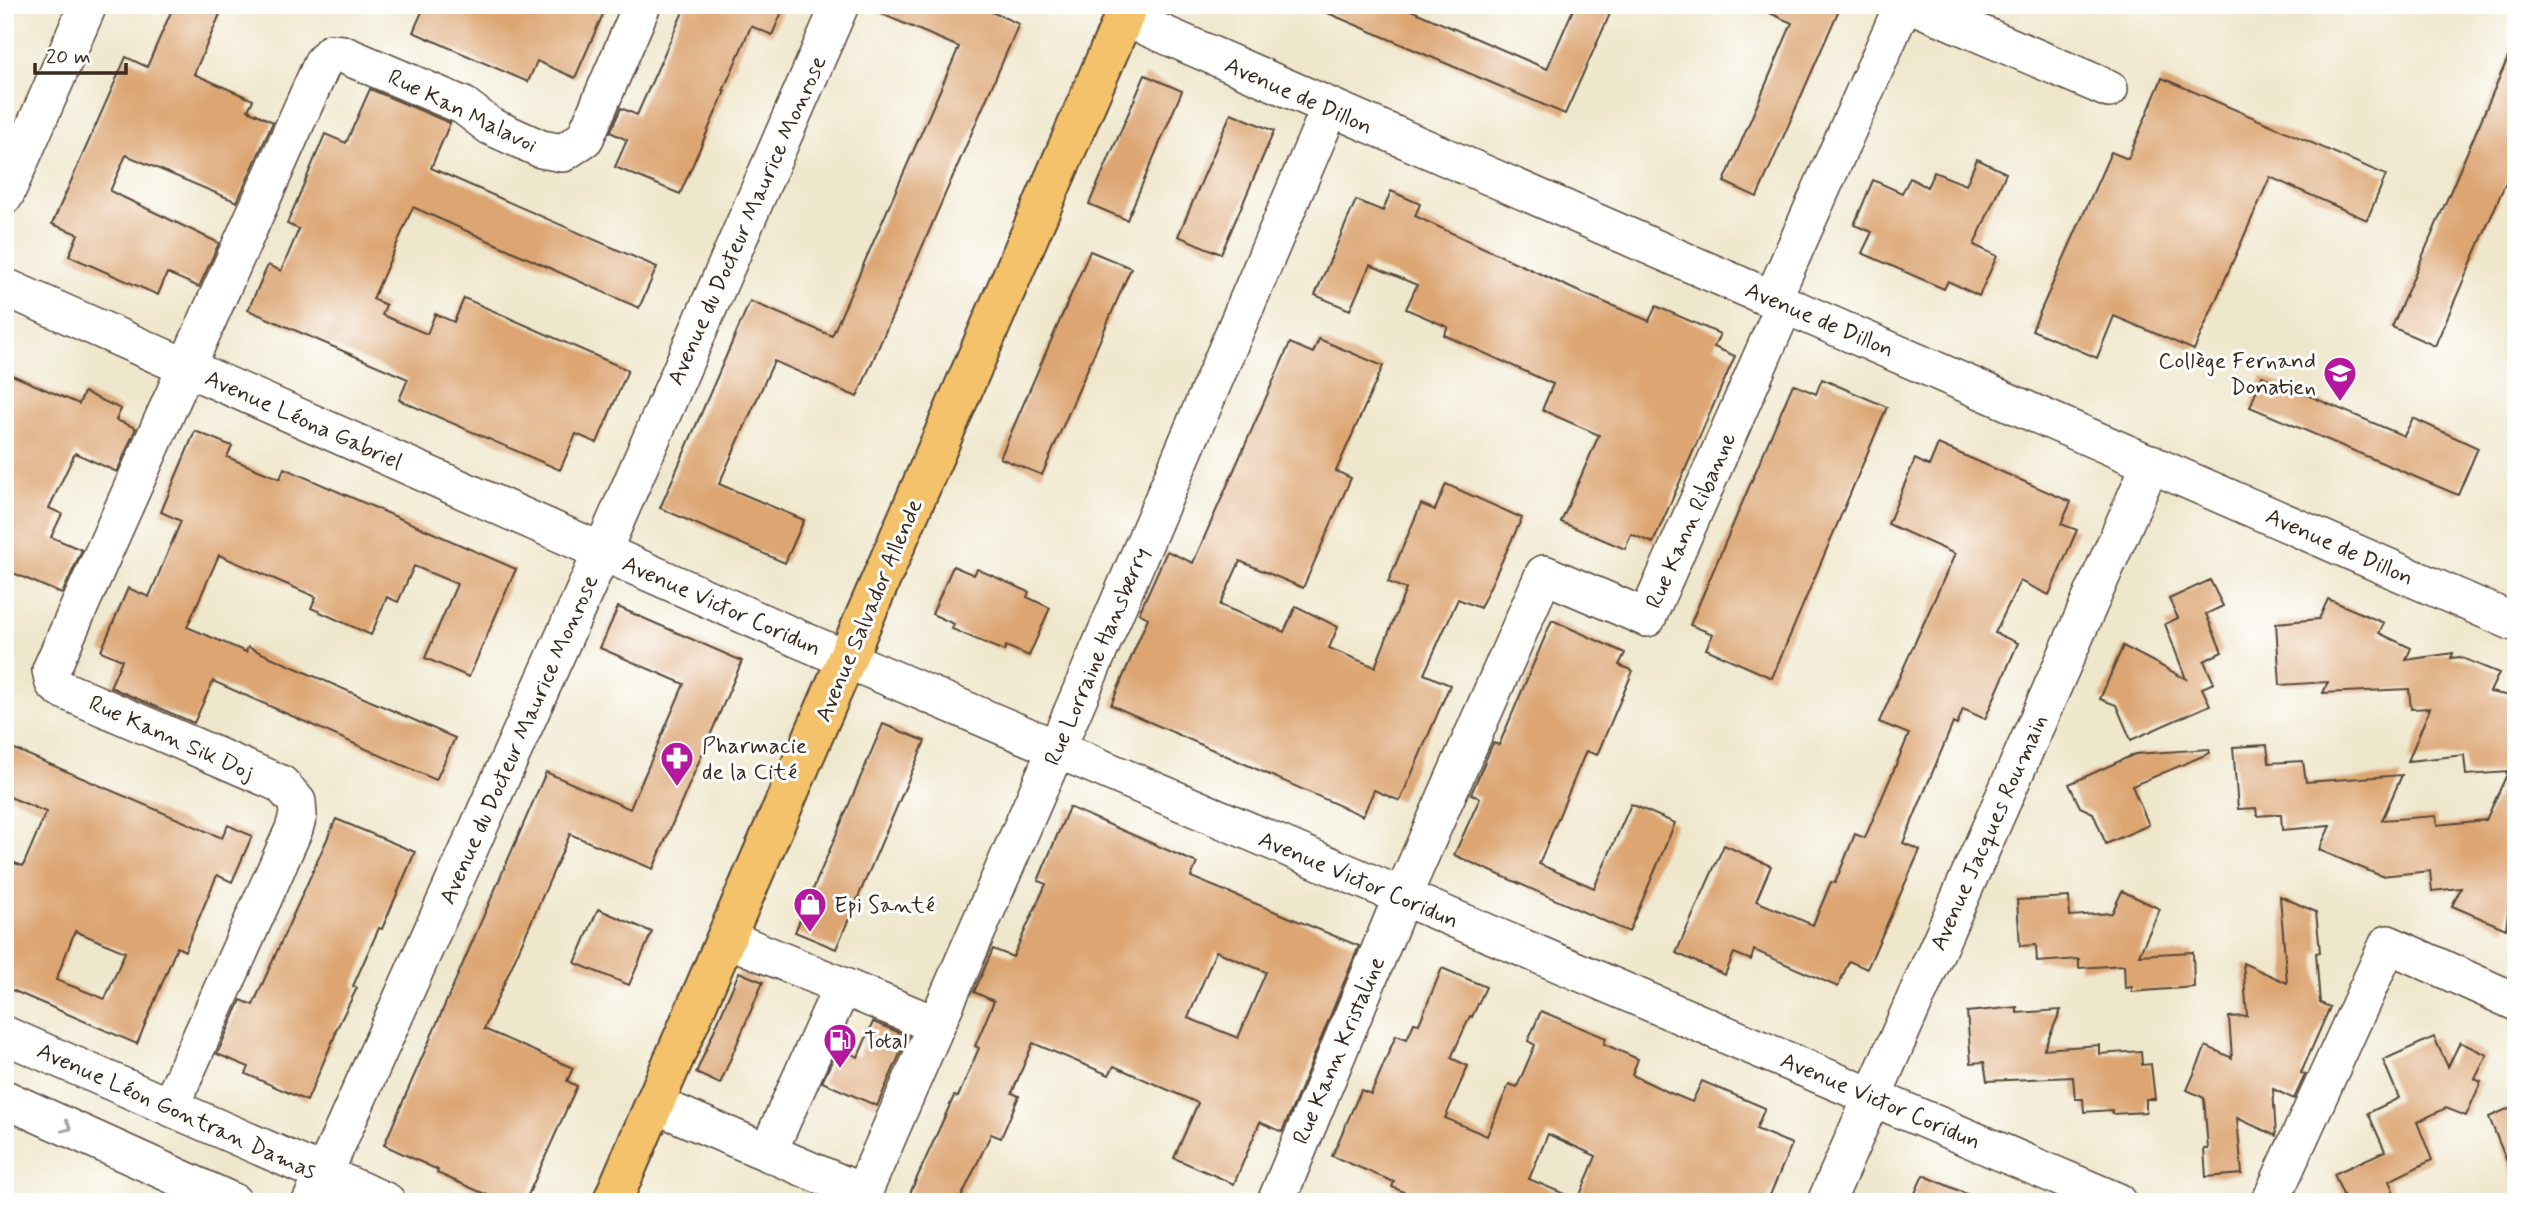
<svg xmlns="http://www.w3.org/2000/svg" width="2521" height="1207" font-family="Mynerve,sans-serif">
<rect width="100%" height="100%" fill="#fff"/>
<filter id="ink" filterUnits="userSpaceOnUse"><feTurbulence type="fractalNoise" baseFrequency=".0143" numOctaves="2"/><feDisplacementMap in="SourceGraphic" scale="14" xChannelSelector="R" yChannelSelector="G"/><feConvolveMatrix kernelMatrix="1 2 1 2 8 2 1 2 1" color-interpolation-filters="sRGB"/></filter>
<filter id="wash" filterUnits="userSpaceOnUse"><feTurbulence type="fractalNoise" baseFrequency=".00686" numOctaves="4" result="noise"/><feDisplacementMap in="SourceGraphic" scale="28" xChannelSelector="R" yChannelSelector="G"/><feGaussianBlur stdDeviation="1.57" result="paint"/><feColorMatrix in="noise" values="0 0 0 0 0 0 0 0 0 0 0 0 0 0 0 0 0 1.4 0 .05"/><feComposite in="paint" operator="in"/></filter>
<g filter="url(#wash)">
<rect width="100%" height="100%" fill="#efe7cc"/>
<g id="blocks">
<!-- building -->
<path fill="#dca572" fill-rule="evenodd" d="M174 5H224L194 74 253 100 248 110 273 122 237 202 126 155 110 191 219 243 199 287 167 273 158 295 69 256 78 234 52 224 126 57 147 67Z
M425 5H582L603 14 575 78 537 61 528 82 413 32Z
M686 5H785L772 35 751 26 723 91H725L680 194 615 167 627 140 610 132 621 108 637 115Z
M861 5H976L1019 24 857 397 774 361 719 484 804 520 785 563 660 508 750 301 832 336 959 47Z
M1309 5H1399L1547 69 1575 5H1614L1565 114Z
M1752 5H1841L1757 197 1724 182 1792 23Z
M2516 39V159L2435 346 2392 327Z
M1145 75 1182 91 1127 220 1089 204Z
M2162 78 2386 175 2367 220 2270 177 2194 350 2114 316 2097 358 2032 330 2111 152 2128 159Z
M370 89 450 123 431 168 657 267 639 308 413 207 409 216 373 299 386 305 382 315 427 334 435 314 454 322 464 298 628 370 597 443 576 434 560 470 399 400 408 379 248 310 268 265 281 271 299 229 287 224 325 134 346 143Z
M1231 113 1274 131 1221 254 1178 236Z
M1977 159 2006 173 1974 245 1997 256 1979 296 1948 281 1944 289 1862 253 1872 232 1854 225 1873 180 1902 193 1910 178 1927 187 1934 172 1966 185Z
M1391 191 1420 204 1415 216 1575 290 1649 321 1656 306 1720 334 1714 347 1735 356 1653 543 1631 534 1625 549 1561 522 1599 435 1542 410 1553 384 1444 335 1448 327 1406 309 1417 285 1370 265 1350 310 1315 295 1356 200 1383 211Z
M1090 251 1131 268 1042 475 1000 458Z
M1319 339 1383 366 1336 471 1351 478 1303 588 1240 561 1220 605 1284 632 1296 606 1338 627 1329 648 1375 667 1406 589 1388 582 1421 504 1435 510 1446 484 1522 518 1480 608 1458 599 1424 674 1450 685 1400 801 1374 790 1363 816 1111 705 1148 618 1139 613 1167 551 1193 563 1290 343 1313 353Z
M5 372 79 404 84 392 121 409 116 420 136 428 117 472 75 453 49 508 62 514 51 537 82 550 62 594 6 570 9 562 5 560Z
M2262 376 2404 436 2413 418 2478 448 2458 495 2250 407Z
M1822 379 1887 407 1772 678 1706 649 1713 634 1690 625 1793 384 1816 394Z
M195 431 232 446 227 457 280 479 284 468 516 569 469 677 425 658 457 584 414 566 398 602 387 597 371 635 311 608 316 597 219 555 187 627 246 652 248 647 455 738 436 780 213 681 194 723 110 687 122 660 101 651 128 588 149 597 181 521 161 512Z
M1938 444 2071 502 2061 524 2077 530 2049 595 2020 581 1995 633 2018 643 1985 719 1963 709 1957 725 1953 723 1903 843 1920 850 1867 969 1849 961 1838 987 1754 950 1751 960 1734 953 1725 975 1676 953 1724 845 1771 866 1756 901 1813 925 1831 882 1835 883 1855 834 1865 838 1909 734 1879 722 1955 554 1888 524 1915 459 1929 466Z
M953 566 974 575 977 569 1029 592 1027 597 1050 608 1029 656 1006 646 1004 651 952 629 954 624 932 614Z
M2210 580 2223 606 2206 614 2222 652 2204 661 2214 683 2202 688 2210 705 2131 740 2116 705 2100 699 2123 646 2186 679 2165 624 2178 618 2169 599Z
M2328 599 2384 623 2379 633 2411 648 2406 660 2453 653 2451 658 2460 657 2499 673 2490 692 2516 697V906H2509L2506 929 2452 906 2461 888 2432 891 2430 871 2381 876 2319 850 2330 826 2282 830 2281 814 2257 816 2256 808 2238 809 2233 747 2267 745 2269 763 2303 761 2306 782 2402 775 2382 820 2436 816 2437 825 2486 820 2508 772 2466 775 2464 755 2408 761 2430 708 2411 709 2409 689 2323 693 2328 682 2280 685 2276 623 2319 619Z
M618 607 742 661 653 869 570 834 484 1029 573 1068 567 1081 577 1086 525 1202H503L437 1173 438 1170 384 1145 546 772 630 809 684 684 600 648Z
M1552 620 1625 653 1619 665 1633 671 1597 755 1586 751 1539 864 1594 888 1631 804 1675 823 1629 932 1454 855 1480 798 1471 794 1493 743 1499 745Z
M883 724 925 741 836 949 795 932Z
M5 745 222 838 228 825 252 836 232 882 217 875 185 951 177 947 137 1044 5 987V885L15 863 23 866 46 812 5 795ZM75 931 125 952 105 999 56 980Z
M2209 749 2210 753 2132 786 2149 825 2106 844 2093 813 2080 807 2069 784 2135 754Z
M1069 807 1197 863 1191 877 1359 946 1295 1102 1282 1132 1260 1122 1234 1184 1174 1158 1198 1103 1114 1066 1109 1075 1033 1043 1012 1093 1019 1096 1001 1138 991 1134 959 1202H906L954 1096 958 1097 979 1048 975 1046 994 1001 974 992 993 949 1013 957 1046 884 1038 881ZM1216 951 1266 972 1238 1038 1188 1018Z
M336 819 415 852 382 929 379 928 353 986 357 988 335 1032 336 1033 307 1101 246 1074 249 1067 217 1054 241 1000 253 1005Z
M2122 891 2160 909 2139 955 2193 952 2194 987 2132 992V987L2125 988 2124 965 2079 968V959L2037 962 2036 945 2020 946 2017 900 2069 897 2070 916 2112 913Z
M2280 896 2316 912 2320 952 2316 953 2320 1003 2330 1007 2301 1073 2305 1075 2294 1099 2273 1089 2276 1136 2237 1118 2242 1174 2206 1177 2204 1149H2208L2204 1098 2187 1090 2206 1046 2232 1058 2229 1017 2247 1016 2243 963 2287 983Z
M598 909 652 932 629 985 575 963Z
M1442 968 1486 987 1472 1017 1470 1016 1451 1058 1468 1066 1445 1118 1487 1136 1509 1084 1517 1087 1535 1045 1528 1041 1541 1011 1606 1038 1604 1044 1638 1059 1632 1075 1668 1092 1692 1102 1702 1081 1765 1108 1756 1129 1792 1144 1767 1202H1711L1696 1195 1693 1202H1426L1392 1187 1394 1182 1332 1156 1361 1090 1371 1094 1396 1035 1407 1039 1414 1023 1419 1024ZM1548 1134 1596 1156 1578 1200 1529 1179Z
M739 972 763 982 720 1084 696 1073Z
M2017 1007V1013L2061 1010 2044 1049 2099 1045V1054L2141 1051 2142 1065 2151 1064 2155 1099H2146V1112L2112 1114V1110L2084 1112 2083 1099H2075L2073 1077 1987 1081 1984 1062 1971 1063 1967 1012Z
M873 1022 908 1036 877 1106 822 1082 838 1048 858 1057Z
M2434 1037 2448 1067 2460 1042 2487 1055 2475 1079 2481 1082 2466 1116 2446 1108 2417 1122 2432 1160 2389 1181 2398 1202H2346L2334 1174 2385 1151 2368 1113 2399 1098 2383 1060Z
M2516 1105V1182H2515L2489 1117Z
M1923 1175 1985 1202H1911Z"/>
</g>
</g>
<g filter="url(#ink)">
<use href="#blocks" fill-opacity="0" stroke="#564638" stroke-width="2"/>
<g fill="none" stroke-linecap="round" stroke-linejoin="round">
<defs>
<path id="minor" d="M1913 5 2109 89
M1124 17 2516 623
M5 195 88 5
M5 287 799 639 2118 1202
M1773 298 1903 5
M726 938 936 1025
M5 1035 387 1202
M5 1099 233 1202
M654 1104 863 1193
M170 1107 294 829 298 815 297 802 281 784 61 689 54 683 51 670 323 62 331 53 342 54 464 106 490 126 541 149 563 153 585 138 642 5
M768 1152 842 987
M311 1202 602 552 840 5
M859 1202 1075 706 1330 108
M1276 1202 1402 897 1544 574 1647 618 1785 304
M1826 1202 2151 463
M2270 1202 2388 944 2516 1002"/>
<path id="major" d="M612 1202 1129 5"/>
</defs>
<!-- minor casing -->
<use href="#minor" stroke="#564638" stroke-width="40"/>
<!-- major casing -->
<use href="#major" stroke="#564638" stroke-width="42"/>
<!-- minor -->
<use href="#minor" stroke="#fff" stroke-width="37"/>
<!-- major -->
<use href="#major" stroke="#f4c26a" stroke-width="38"/>
</g>
<!-- one-way arrows -->
<defs><path id="oneway-chevron" d="M-2-3.5L2.5 0L-2 3.5" fill="none" stroke-width="1.6" stroke-linecap="round" stroke-linejoin="round" transform="scale(1.75)"/></defs>
<use stroke="#a79f9a" href="#oneway-chevron" transform="translate(67 1127) rotate(24)"/>
</g>
<!-- icons -->
<defs>
<symbol id="school-pin" viewBox="-11 -11 22 30"><path d="M0 17L-7.5 6A9.5 9.5 0 1 1 7.5 6Z" fill="#b5179e" stroke="#fff"/><path d="M0-5L7-2L0 1L-7-2ZM-4 1L0 2.5L4 1V4Q0 6-4 4Z" fill="#fff"/></symbol>
<symbol id="pharmacy-pin" viewBox="-11 -11 22 30"><path d="M0 17L-7.5 6A9.5 9.5 0 1 1 7.5 6Z" fill="#b5179e" stroke="#fff"/><path d="M-2-6h4v4h4v4h-4v4h-4v-4h-4v-4h4Z" fill="#fff"/></symbol>
<symbol id="shop-pin" viewBox="-11 -11 22 30"><path d="M0 17L-7.5 6A9.5 9.5 0 1 1 7.5 6Z" fill="#b5179e" stroke="#fff"/><path d="M-5-2.5h2.3a2.7 3.5 0 0 1 5.4 0H5L5.5 6h-11ZM-1.5-2.5h3a1.5 2.3 0 0 0-3 0Z" fill="#fff"/></symbol>
<symbol id="fuel-pin" viewBox="-11 -11 22 30"><path d="M0 17L-7.5 6A9.5 9.5 0 1 1 7.5 6Z" fill="#b5179e" stroke="#fff"/><path d="M-5.5-6h7V0h2V4h1.3V-2.5L3-4.5l.8-.8L6-3V5H2.5V1h-1V6h-7ZM-4.2-4.7v3.2H.2V-4.7Z" fill="#fff"/></symbol>
</defs>
<g fill-rule="evenodd">
<use href="#school-pin" x="2321" y="354" width="38" height="52"/>
<use href="#pharmacy-pin" x="658" y="739" width="38" height="52"/>
<use href="#shop-pin" x="791" y="885" width="38" height="52"/>
<use href="#fuel-pin" x="821" y="1021" width="38" height="52"/>
</g>
<g text-anchor="middle" stroke-width="6" stroke-linejoin="round" paint-order="stroke">
<!-- street labels -->
<g font-size="23" fill="#3b2a1e" stroke="#fff">
<text transform="translate(1299 95) rotate(24)" y="8">Avenue de Dillon</text>
<text transform="translate(463 110) rotate(26)" y="8">Rue Kan Malavoi</text>
<text transform="translate(746 220) rotate(-66)" y="8">Avenue du Docteur Maurice Monrose</text>
<text transform="translate(1820 319) rotate(23)" y="8">Avenue de Dillon</text>
<text transform="translate(304 419) rotate(24)" y="8">Avenue Léona Gabriel</text>
<text transform="translate(1690 520) rotate(-66)" y="8">Rue Kann Ribanne</text>
<text transform="translate(2340 546) rotate(24)" y="8">Avenue de Dillon</text>
<text transform="translate(722 605) rotate(24)" y="8">Avenue Victor Coridun</text>
<text transform="translate(868 610) rotate(-67)" y="8">Avenue Salvador Allende</text>
<text transform="translate(1096 656) rotate(-67)" y="8">Rue Lorraine Hansberry</text>
<text transform="translate(172 737) rotate(24)" y="8">Rue Kann Sik Doj</text>
<text transform="translate(518 739) rotate(-66)" y="8">Avenue du Docteur Maurice Monrose</text>
<text transform="translate(1988 832) rotate(-66)" y="8">Avenue Jacques Roumain</text>
<text transform="translate(1359 879) rotate(23)" y="8">Avenue Victor Coridun</text>
<text transform="translate(1338 1050) rotate(-67)" y="8">Rue Kann Kristaline</text>
<text transform="translate(1881 1100) rotate(23)" y="8">Avenue Victor Coridun</text>
<text transform="translate(177 1110) rotate(24)" y="8">Avenue Léon Gontran Damas</text>
</g>
<!-- poi labels -->
<g font-size="23" fill="#3b2a1e" stroke="#fff" text-anchor="start">
<text x="2316" y="368" text-anchor="end">Collège Fernand<tspan x="2316" dy="26">Donatien</tspan></text>
<text x="702" y="753">Pharmacie<tspan x="702" dy="26">de la Cité</tspan></text>
<text x="834" y="912">Epi Santé</text>
<text x="864" y="1048">Total</text>
</g>
</g>
<!-- margin -->
<rect width="2521" height="1207" fill="none" stroke="#fff" stroke-width="28"/>
<!-- scale -->
<path d="M35 63v10h91v-10" fill="none" stroke="#3b2a1e" stroke-width="3.5"/>
<text x="46" y="63" font-size="21" fill="#3b2a1e" stroke="#ffffff" stroke-width="5" paint-order="stroke">20 m</text>
</svg>
